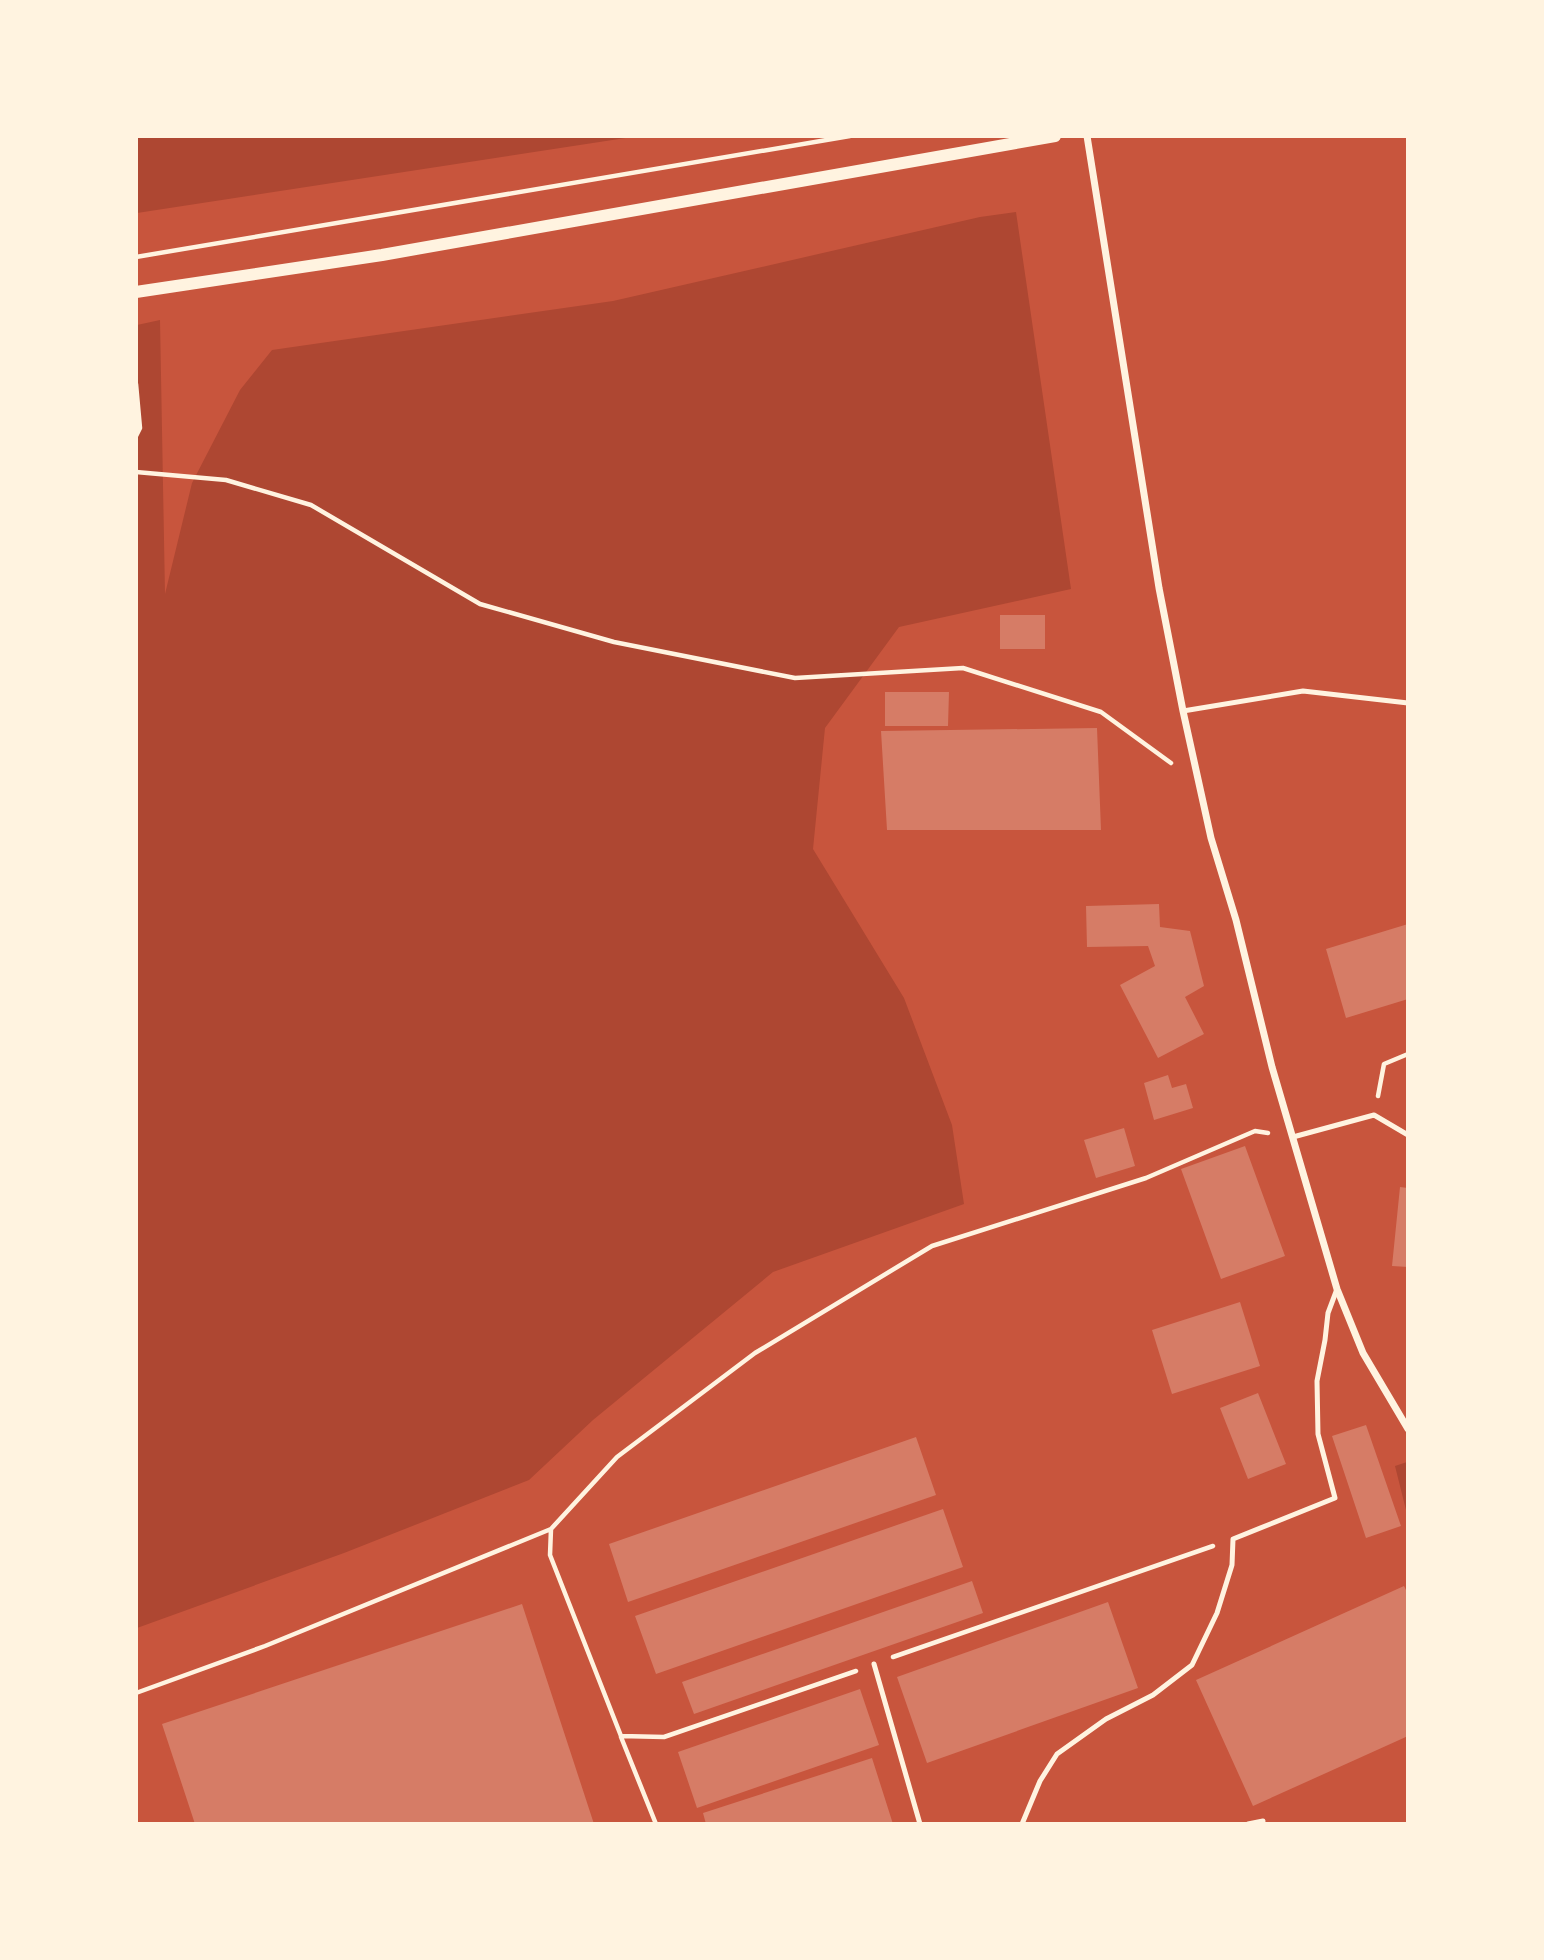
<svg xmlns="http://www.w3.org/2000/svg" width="1544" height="1960" font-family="'Fira Sans',sans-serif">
<rect width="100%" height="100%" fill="#c8553d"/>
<!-- green -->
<path fill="#ae4732" d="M137 136H632V137L137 213Z
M1016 212 1071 589 899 627 825 728 813 849 904 998 952 1125 964 1204 773 1272 593 1420 529 1480 344 1553 137 1628V325L160 320 165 594 192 483 240 390 272 350 613 301 980 217Z
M1407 1462H1408L1407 1514 1395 1466Z"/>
<!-- building -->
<path fill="#d67c66" d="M1000 615H1045V649H1000Z
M885 692H949L948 726H885Z
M1097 728 1101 830H887L881 731Z
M1159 904 1160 927 1190 931 1204 986 1185 997 1204 1034 1158 1058 1120 985 1155 966 1148 946 1087 947 1086 906Z
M1408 924V999L1346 1018 1326 949Z
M1168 1075 1172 1088 1186 1084 1193 1108 1154 1120 1144 1083Z
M1124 1128 1135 1166 1096 1178 1084 1140Z
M1245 1146 1285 1256 1221 1279 1181 1169Z
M1400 1187 1408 1188V1267L1392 1266Z
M1240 1302 1260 1366 1172 1394 1152 1330Z
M1258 1393 1286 1464 1248 1479 1220 1408Z
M1366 1425 1401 1526 1366 1538 1332 1436Z
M916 1437 936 1495 628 1602 609 1544Z
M943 1509 963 1567 656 1674 635 1616Z
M972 1581 983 1613 694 1714 682 1682Z
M1404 1586 1408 1594V1736L1253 1806 1196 1680Z
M1108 1602 1138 1688 927 1763 897 1677Z
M522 1604 594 1824H195L162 1724Z
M860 1689 879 1745 697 1808 678 1752Z
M872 1758 893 1824H706L703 1813Z"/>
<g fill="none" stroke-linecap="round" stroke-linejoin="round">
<!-- path -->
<path stroke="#fff3e0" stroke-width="4.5" d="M136 257 850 136
M136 384 140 428 136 436
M136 472 226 480 311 505 480 604 614 642 795 678 963 668 1101 712 1171 763
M1378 1096 1384 1064 1408 1054
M893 1657 1213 1546
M856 1671 664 1737 621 1736 550 1555 551 1529 617 1457 755 1353 932 1246 1146 1178 1255 1131 1268 1133
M136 1693 265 1646 551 1529
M621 1737 656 1824"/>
<!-- service -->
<path stroke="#fff3e0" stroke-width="5" d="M1183 711 1303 691 1408 703
M1293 1137 1374 1115 1408 1135
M874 1664 920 1824
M1022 1824 1040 1781 1057 1754 1106 1719 1153 1695 1192 1665 1217 1613 1232 1565 1233 1539 1335 1498 1318 1434 1317 1381 1325 1340 1328 1313 1337 1289
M1248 1824 1263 1821"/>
<!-- minor -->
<path stroke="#fff3e0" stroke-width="7" d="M1087 136 1159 588 1183 711 1211 838 1236 920 1272 1067 1337 1289 1363 1353 1408 1429"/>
<!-- tertiary -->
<path stroke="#fff3e0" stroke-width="12" d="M136 292 382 255 1055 136"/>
</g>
<!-- border -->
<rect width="1544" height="1960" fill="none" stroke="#fff3e0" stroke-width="276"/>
</svg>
